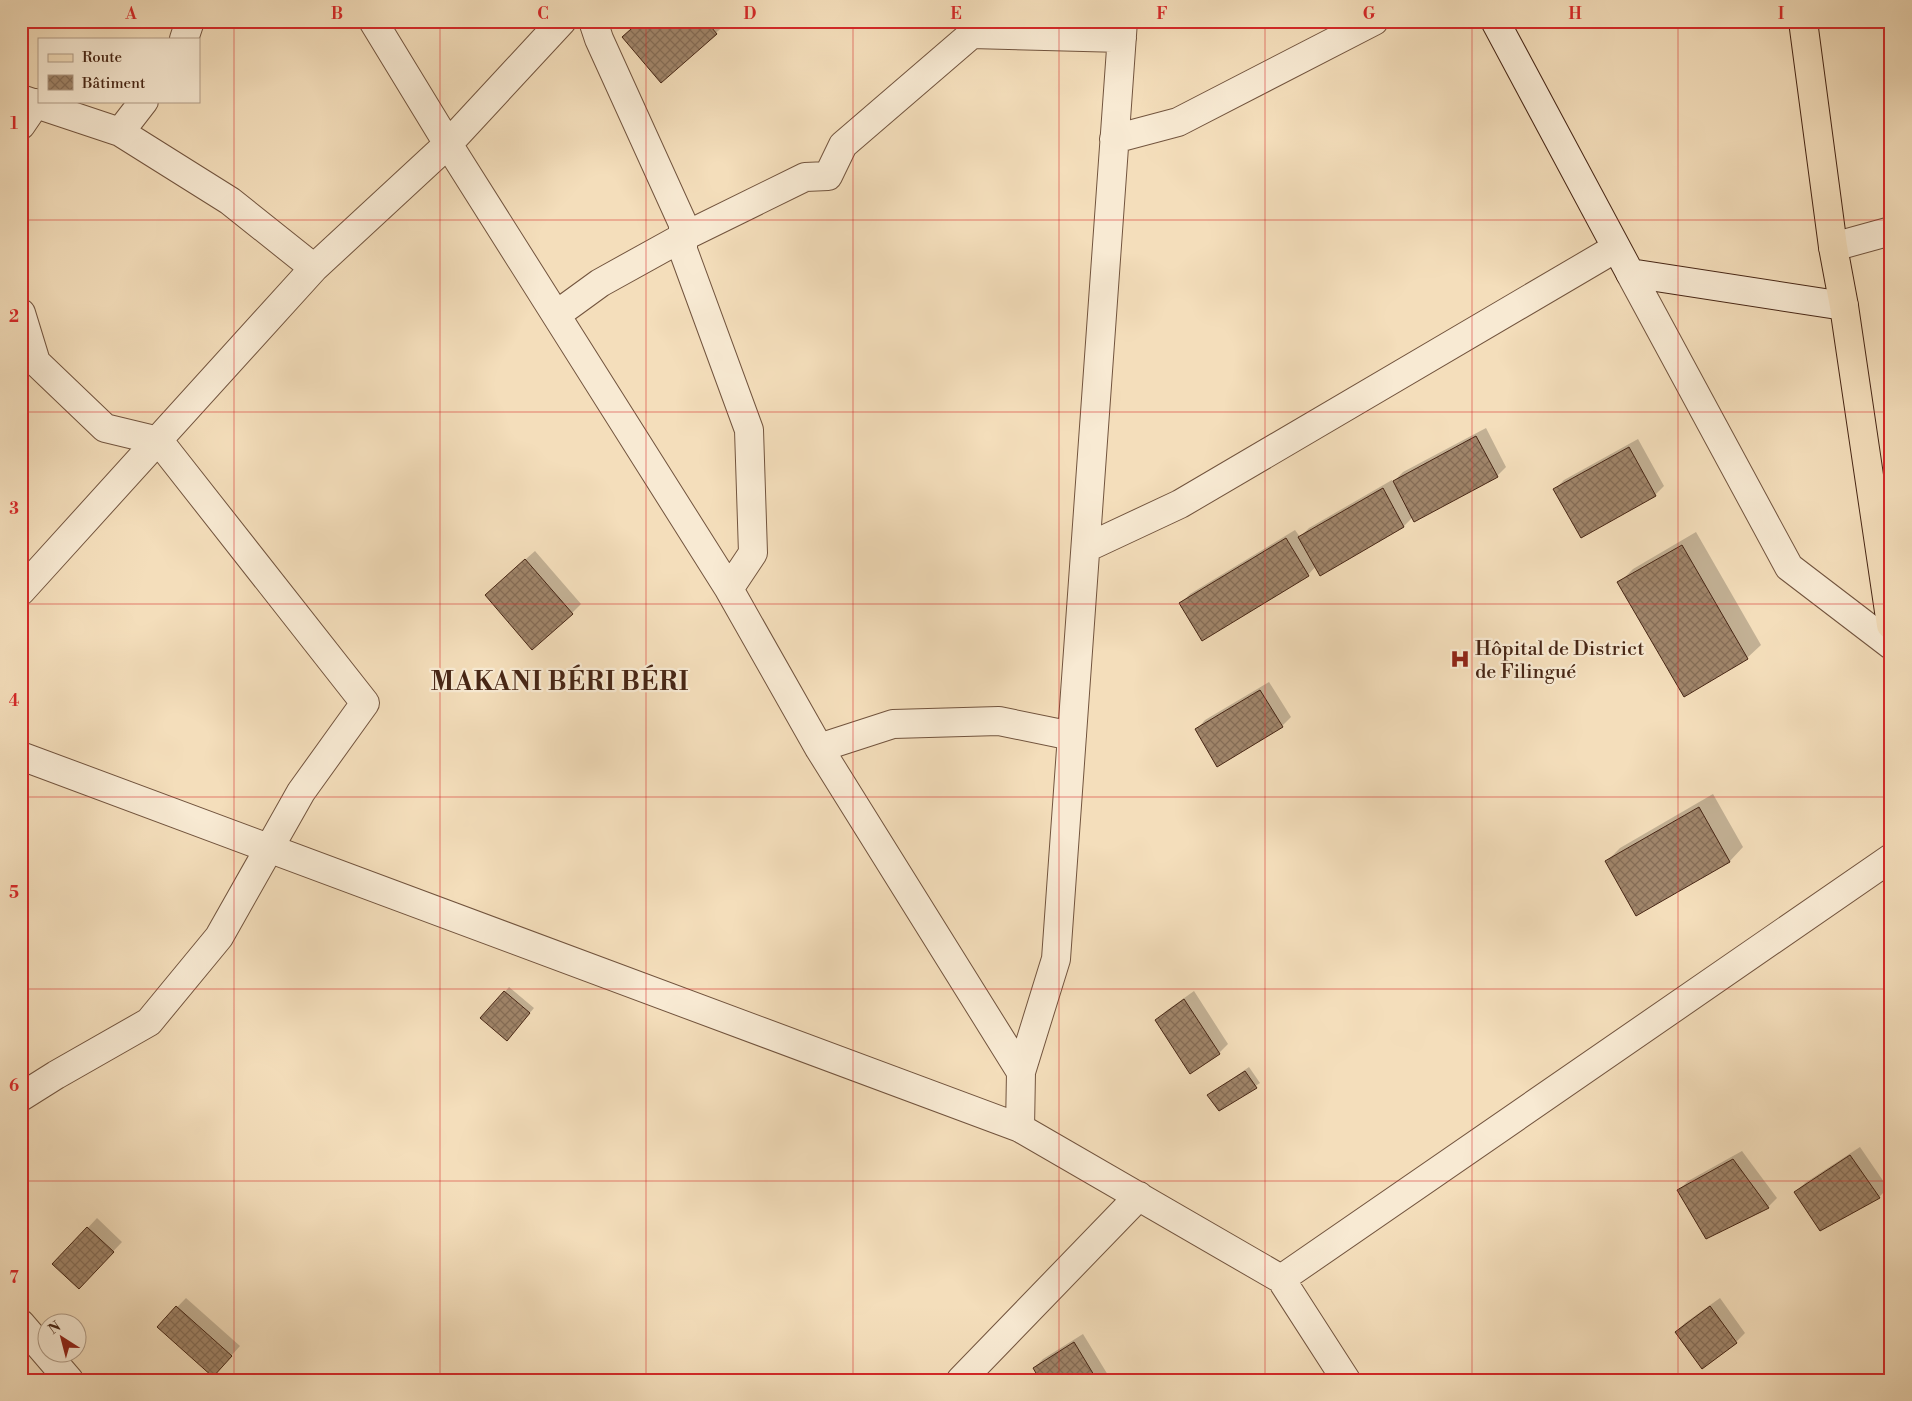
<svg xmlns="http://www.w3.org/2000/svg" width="1912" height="1401" font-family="'Libre Bodoni',serif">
<defs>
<pattern id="building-cross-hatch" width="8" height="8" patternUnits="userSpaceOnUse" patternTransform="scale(1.25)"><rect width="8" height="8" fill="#a1866b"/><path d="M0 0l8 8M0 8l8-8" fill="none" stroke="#856d57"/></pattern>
</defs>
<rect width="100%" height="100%" fill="#f4debb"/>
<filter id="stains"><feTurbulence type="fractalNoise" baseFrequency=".004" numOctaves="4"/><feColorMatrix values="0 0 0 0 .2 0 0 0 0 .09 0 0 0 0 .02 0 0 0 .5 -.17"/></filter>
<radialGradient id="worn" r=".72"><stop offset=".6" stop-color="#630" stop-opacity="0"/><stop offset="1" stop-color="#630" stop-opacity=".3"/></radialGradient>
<!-- shadow -->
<path fill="#0003" d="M641 21H723L726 24 661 81Z
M1486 428 1506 467 1497 476 1413 517 1404 526 1320 574 1316 566 1308 575 1181 603 1190 594 1295 530 1300 537 1309 528 1392 480 1393 482 1403 472Z
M1638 439 1664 486 1655 495 1555 489 1564 480Z
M1696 532 1761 645 1747 658 1619 583 1633 569Z
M535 551 581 604 572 613 495 586Z
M1269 682 1291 717 1282 726 1196 730 1205 720Z
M1713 794 1743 847 1730 861 1636 915 1606 862 1620 848Z
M509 987 534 1008 511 1035 482 1018Z
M1194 991 1228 1044 1219 1053 1157 1021 1166 1011Z
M1249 1067 1260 1083 1220 1109 1209 1095Z
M1860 1147 1888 1188 1879 1197 1821 1230 1796 1192 1805 1183Z
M1742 1151 1777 1198 1768 1207 1679 1190 1688 1181Z
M97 1218 122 1242 88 1278 54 1264Z
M186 1298 240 1346 222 1366 158 1327Z
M1720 1298 1745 1333 1736 1342 1702 1367 1676 1332 1685 1323Z
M1083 1334 1111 1380H1042L1034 1368 1043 1359Z"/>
<!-- building -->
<path fill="url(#building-cross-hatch)" stroke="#472615" d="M640 21H706L717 34 661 83 622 37Z
M1476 436 1498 477 1414 522 1393 481Z
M1629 447 1656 496 1581 538 1553 489Z
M1383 488 1404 527 1320 576 1298 537Z
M1286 538 1309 576 1202 641 1179 603Z
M1682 545 1748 659 1684 697 1617 582Z
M525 559 573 614 532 650 485 595Z
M1260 690 1283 727 1217 767 1195 729Z
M1699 807 1730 862 1636 916 1605 861Z
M504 991 530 1013 507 1041 480 1018Z
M1184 999 1220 1054 1190 1074 1155 1020Z
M1245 1071 1257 1088 1219 1111 1207 1095Z
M1850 1155 1880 1198 1820 1231 1794 1192Z
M1733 1159 1769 1208 1706 1239 1677 1190Z
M87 1227 114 1252 79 1289 52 1264Z
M176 1306 232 1356 213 1377 157 1327Z
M1710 1306 1737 1343 1702 1369 1675 1332Z
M1074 1342 1097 1380H1040L1033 1368Z"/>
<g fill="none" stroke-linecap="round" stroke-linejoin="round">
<defs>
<path id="street" d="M373 21 448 144 729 589 819 748 1021 1072 1020 1128
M593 21 599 39 683 224V250L749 430 753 553 729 589
M184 39 190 21
M21 99 120 132 230 201 314 268
M21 125 36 103
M120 132 144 101
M1114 139 1178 122 1374 21
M1833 247 1891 231
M1630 273 1789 567 1891 645
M21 313 36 362 105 428 159 441 365 703 301 792 219 937 149 1022 56 1075 21 1097
M556 315 600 283 683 237 805 177 828 176 843 145 972 34 1122 38
M1086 548 1180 504 1616 248
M21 591 314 268 448 144 562 21
M819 748 893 724 999 721 1072 736
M21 756 1020 1128 1281 1279 1891 858
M1021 1072 1056 959 1123 21
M1281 1279 1346 1380
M21 1324 69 1380
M961 1380 1139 1196"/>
<path id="secondary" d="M1495 21 1630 273 1844 306"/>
<path id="primary" d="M1803 21 1833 247 1844 306 1891 625"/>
</defs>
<!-- street casing -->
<use href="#street" stroke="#72543e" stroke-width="30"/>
<!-- secondary casing -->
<use href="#secondary" stroke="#472615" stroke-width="30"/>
<!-- primary casing -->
<use href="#primary" stroke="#472615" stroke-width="30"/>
<!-- street -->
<use href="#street" stroke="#f8ead3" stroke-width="28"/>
<!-- secondary -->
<use href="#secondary" stroke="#f8ead3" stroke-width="28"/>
<!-- primary -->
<use href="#primary" stroke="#f4debb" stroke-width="28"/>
</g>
<!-- grid -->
<path fill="none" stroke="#d62828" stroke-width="1" stroke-opacity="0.55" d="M234 21V1380M440 21V1380M646 21V1380M853 21V1380M1059 21V1380M1265 21V1380M1472 21V1380M1678 21V1380M21 220H1891M21 412H1891M21 604H1891M21 797H1891M21 989H1891M21 1181H1891"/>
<!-- icons -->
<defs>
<symbol id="hospital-bare" viewBox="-9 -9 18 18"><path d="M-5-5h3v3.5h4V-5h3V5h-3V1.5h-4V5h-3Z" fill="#8f2418" stroke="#f8ead3" stroke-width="2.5" paint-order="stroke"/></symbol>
</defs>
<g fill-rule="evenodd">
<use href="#hospital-bare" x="1446" y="645" width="28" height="28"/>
</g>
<g text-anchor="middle" stroke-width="4.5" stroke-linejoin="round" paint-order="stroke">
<!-- poi labels -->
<g font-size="20" fill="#472615" stroke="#f8ead3" text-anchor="start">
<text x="1475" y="655">Hôpital de District<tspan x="1475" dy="23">de Filingué</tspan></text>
</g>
<!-- district labels -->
<g font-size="25" font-weight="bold" letter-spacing="1" fill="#472615" stroke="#f8ead3">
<text x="560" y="690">MAKANI BÉRI BÉRI</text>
</g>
</g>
<!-- margin -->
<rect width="1912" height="1401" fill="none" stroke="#f4debb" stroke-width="55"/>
<!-- legend -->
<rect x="38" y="38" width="162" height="65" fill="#f8ead3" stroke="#b19c87"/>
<rect x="48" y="54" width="25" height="8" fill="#f4debb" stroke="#b19c87"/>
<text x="82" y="62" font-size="15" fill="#472615">Route</text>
<rect x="48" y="75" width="25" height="15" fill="url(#building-cross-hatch)" stroke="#b19c87"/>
<text x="82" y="88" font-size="15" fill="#472615">Bâtiment</text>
<!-- north arrow -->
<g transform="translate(62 1338) rotate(324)"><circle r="24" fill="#f8ead3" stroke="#b19c87"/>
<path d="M0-4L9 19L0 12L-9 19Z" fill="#8f2418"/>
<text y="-8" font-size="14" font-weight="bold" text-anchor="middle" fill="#472615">N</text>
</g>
<rect x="28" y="28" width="1856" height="1346" fill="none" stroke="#d62828" stroke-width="2"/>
<g font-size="16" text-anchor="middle" font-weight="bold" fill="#d62828">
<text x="131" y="19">A</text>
<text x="337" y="19">B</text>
<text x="543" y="19">C</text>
<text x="750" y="19">D</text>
<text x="956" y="19">E</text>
<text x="1162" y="19">F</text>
<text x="1369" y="19">G</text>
<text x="1575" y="19">H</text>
<text x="1781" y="19">I</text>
<text x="14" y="129">1</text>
<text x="14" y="322">2</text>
<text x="14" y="514">3</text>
<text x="14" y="706">4</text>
<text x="14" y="898">5</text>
<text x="14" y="1091">6</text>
<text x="14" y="1283">7</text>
</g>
<rect width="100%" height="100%" filter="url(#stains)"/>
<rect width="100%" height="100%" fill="url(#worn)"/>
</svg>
